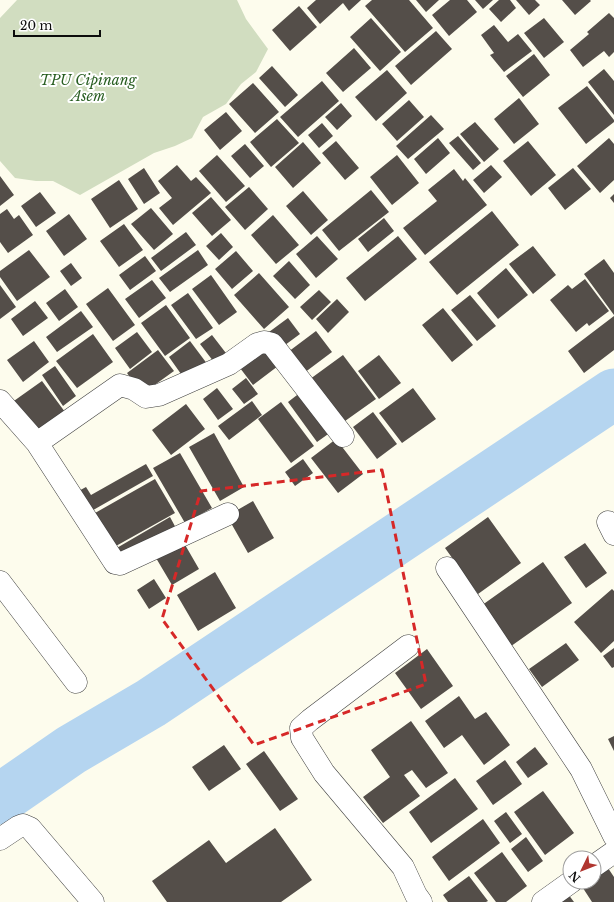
<svg xmlns="http://www.w3.org/2000/svg" width="614" height="902" font-family="'Libre Baskerville',serif">
<rect width="100%" height="100%" fill="#fdfced"/>
<!-- cemetery -->
<path fill="#d1ddc0" d="M17 0H237L246 19 268 49 256 72 241 84 226 104 203 117 192 138 175 146 154 153 80 195 53 181H36L15 178 0 161V18Z"/>
<g fill="none" stroke-linecap="round" stroke-linejoin="round">
<!-- river -->
<path stroke="#b5d5f0" stroke-width="51" d="M0 799 71 750 151 703 614 394"/>
</g>
<!-- building -->
<path fill="#544e49" d="M316 0H361L349 11 343 3 320 24 307 8Z
M372 0H409L433 28 405 52 365 6Z
M416 0H439L426 12Z
M450 0H467L477 12 449 36 432 15Z
M475 0H493L483 9Z
M499 0H510L516 8 501 22 489 9Z
M516 0H535L540 5 529 15Z
M562 0H590L591 1 575 15Z
M299 6 317 27 290 51 272 30Z
M609 13 614 18V52L609 57 604 51 583 67 570 50 589 34 587 32Z
M371 18 401 52 380 71 350 37Z
M544 18 564 42 544 58 524 33Z
M494 25 508 42 518 34 532 51 504 72 490 55 494 53 481 35Z
M436 31 452 49 411 85 395 66Z
M354 48 371 68 343 92 326 73Z
M534 54 550 75 523 97 506 76Z
M272 66 298 95 285 107 259 78Z
M604 69 614 81V115L588 82Z
M387 70 407 93 376 121 355 97Z
M322 81 339 101 298 137 280 117Z
M253 83 279 112 255 133 229 104Z
M587 86 614 120V122L586 144 558 108Z
M519 98 539 124 514 144 494 119Z
M409 100 424 117 397 141 382 124Z
M341 103 352 116 337 130 325 117Z
M226 112 242 131 220 150 204 130Z
M431 115 444 129 408 159 396 146Z
M277 119 299 143 271 167 250 142Z
M475 122 499 149 484 162 460 134Z
M322 123 333 136 319 148 308 135Z
M458 136 481 163 473 170 449 143Z
M438 138 450 153 426 174 414 159Z
M609 138 614 144V180L600 193 577 166Z
M336 141 359 168 345 180 322 153Z
M528 141 556 175 531 196 503 161Z
M303 142 321 163 293 188 275 167Z
M245 144 264 166 250 178 231 156Z
M217 155 245 186 226 202 199 171Z
M397 155 419 183 392 205 370 177Z
M177 165 191 181 196 177 211 193 173 225 159 208 172 198 158 181Z
M491 165 502 177 484 193 473 180Z
M144 168 160 193 144 204 128 179Z
M573 168 591 189 565 210 548 188Z
M454 169 463 181 465 178 487 205 425 255 403 228 437 201 428 190Z
M0 176 14 195 0 206Z
M119 180 138 209 110 228 91 199Z
M249 187 268 209 245 230 225 207Z
M371 190 389 212 339 251 322 230Z
M303 191 328 220 311 235 286 206Z
M40 192 56 213 36 227 21 206Z
M614 194V203L610 198Z
M211 197 231 220 212 236 192 213Z
M151 208 173 234 154 250 131 224Z
M7 209 14 219 19 215 33 235 8 253 0 242V214Z
M492 211 519 245 457 295 429 262Z
M69 214 87 239 64 256 46 231Z
M273 215 299 245 276 264 251 235Z
M384 218 394 231 368 252 358 239Z
M124 224 143 250 119 267 100 241Z
M186 232 196 245 161 271 151 258Z
M221 233 233 247 219 260 206 246Z
M317 236 338 259 316 278 296 254Z
M398 236 417 259 365 301 346 278Z
M533 246 556 275 533 294 509 264Z
M29 250 50 277 17 301 0 277V271Z
M198 250 208 265 170 292 159 278Z
M236 251 253 271 232 289 215 269Z
M145 256 156 271 130 290 119 275Z
M604 259 614 273V315L584 274Z
M289 261 310 285 295 299 273 276Z
M71 263 82 278 71 286 60 271Z
M506 268 528 295 498 319 477 293Z
M259 273 289 307 264 329 234 295Z
M211 275 237 312 219 325 192 289Z
M585 279 609 311 589 326 587 323 576 332 550 300 568 285 572 289Z
M152 280 166 298 139 318 125 299Z
M0 285 16 307 0 319Z
M108 288 135 325 113 341 86 304Z
M65 289 78 307 59 321 46 303Z
M319 290 331 302 312 320 300 307Z
M188 293 213 328 196 339 171 305Z
M470 295 496 326 477 341 451 310Z
M337 299 349 312 328 333 316 319Z
M35 301 48 318 23 336 11 319Z
M166 305 190 338 165 356 141 323Z
M443 308 473 345 452 362 422 325Z
M81 311 93 327 57 352 46 337Z
M614 316V350L584 373 568 351Z
M288 318 300 334 281 348 269 332Z
M316 331 332 352 300 376 284 355Z
M137 332 152 352 130 369 115 348Z
M93 334 113 362 77 388 56 361Z
M212 335 229 357 217 366 200 344Z
M34 341 49 362 23 382 7 360Z
M190 341 208 365 186 381 169 357Z
M270 347 282 363 253 385 240 368Z
M158 350 174 371 142 394 127 373Z
M343 355 376 399 338 426 306 382Z
M379 355 401 383 379 399 358 371Z
M55 366 76 396 63 406 42 375Z
M246 378 258 394 244 404 232 389Z
M42 381 65 412 34 435 11 403Z
M217 388 233 409 218 420 203 399Z
M413 388 436 419 402 443 379 413Z
M301 392 331 432 317 442 288 402Z
M252 401 262 415 229 440 218 426Z
M281 402 314 446 291 463 258 419Z
M186 404 205 429 171 455 152 430Z
M373 412 397 444 377 459 353 427Z
M214 433 244 487 220 501 189 447Z
M336 439 363 474 338 493 311 458Z
M180 453 212 508 185 523 153 468Z
M303 459 313 473 295 486 285 472Z
M146 464 153 476 95 509 84 515 73 494 86 487 91 495Z
M155 479 175 513 107 551 88 517Z
M253 501 274 538 248 553 227 516Z
M170 517 177 530 122 561 115 549Z
M488 517 521 563 478 594 445 548Z
M184 543 199 569 172 585 156 558Z
M585 543 607 573 586 588 564 557Z
M543 562 572 603 507 649 478 608Z
M215 572 236 608 198 631 177 595Z
M154 579 166 598 149 609 137 590Z
M612 589 614 591V641L601 653 574 622Z
M566 643 579 660 542 687 529 669Z
M614 648V667L612 668 603 656Z
M427 649 453 686 421 709 395 673Z
M459 696 475 719 486 712 510 745 484 765 462 735 444 748 425 721Z
M411 721 448 773 426 788 412 770 404 775 420 796 383 823 363 797 390 777 371 750Z
M614 736V751L608 739Z
M224 745 241 769 209 791 192 767Z
M535 747 548 764 528 778 516 762Z
M264 751 298 799 280 811 246 764Z
M505 760 522 784 493 805 476 781Z
M455 778 478 809 431 843 409 812Z
M543 791 574 833 545 855 514 812Z
M506 812 522 834 510 843 494 821Z
M483 819 500 843 449 881 432 857Z
M275 828 312 880 281 902H167L152 881 209 840 226 863Z
M526 837 543 861 528 872 511 849Z
M502 852 527 886 506 902H496L474 873Z
M608 868 614 877V902H592L581 885 586 882H594V877Z
M469 876 488 901 486 902H448L443 895Z
M568 894 574 902H558Z"/>
<g fill="none" stroke-linecap="round" stroke-linejoin="round">
<defs>
<path id="minor" d="M0 401 37 443 120 385 134 389 146 397 159 395 229 364 257 344 264 342 272 344 343 436
M37 443 113 560 115 563 120 564 228 514
M608 522 614 534
M447 568 581 769 614 836
M0 582 76 682
M408 646 310 720 301 728 302 738 324 773 403 867 416 895 421 902
M0 839 18 827 23 825 30 828 93 902
M594 866 614 852
M543 902 571 882"/>
</defs>
<!-- minor casing -->
<use href="#minor" stroke="#3f3f3f" stroke-width="23"/>
<!-- minor -->
<use href="#minor" stroke="#fff" stroke-width="22"/>
</g>
<!-- marked area -->
<path fill="none" stroke="#d62828" stroke-width="3" stroke-dasharray="8 5" stroke-linejoin="round" d="M382 470 426 684 254 745 162 619 201 491Z"/>
<g text-anchor="middle" stroke-width="4" stroke-linejoin="round" paint-order="stroke">
<!-- park labels -->
<g font-size="14" font-style="italic" fill="#295e22" stroke="#fff">
<text x="88" y="85">TPU Cipinang<tspan x="88" dy="16">Asem</tspan></text>
</g>
</g>
<!-- north arrow -->
<g transform="translate(582 870) rotate(227)"><circle r="19" fill="#ffffff" stroke="#9e9e9e"/>
<path d="M0-3L7 15L0 10L-7 15Z" fill="#b03630"/>
<text y="-6" font-size="11" font-weight="bold" text-anchor="middle" fill="#0c0c0c">N</text>
</g>
<!-- scale -->
<path d="M14 30v6h86v-6" fill="none" stroke="#0c0c0c" stroke-width="2"/>
<text x="20" y="30" font-size="12" fill="#0c0c0c" stroke="#ffffff" stroke-width="3" paint-order="stroke">20 m</text>
</svg>
